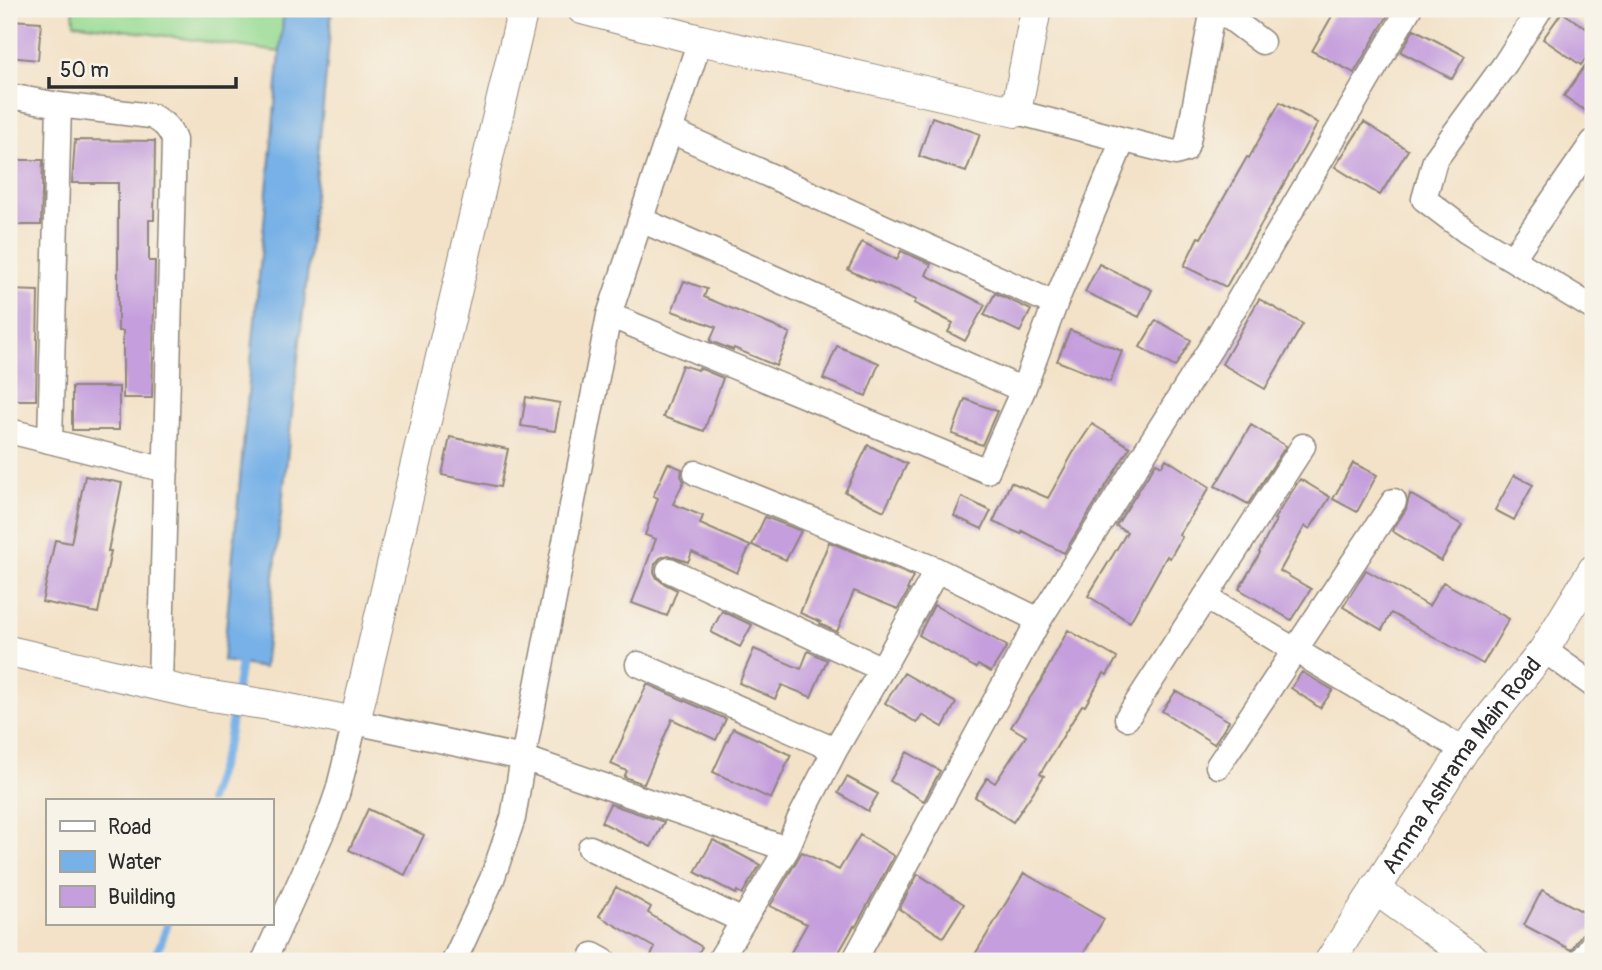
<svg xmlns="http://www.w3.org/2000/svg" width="1602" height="970" font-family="Pangolin,sans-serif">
<rect width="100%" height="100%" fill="#f7f3e8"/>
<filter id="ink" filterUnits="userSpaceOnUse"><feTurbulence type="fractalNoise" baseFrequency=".0143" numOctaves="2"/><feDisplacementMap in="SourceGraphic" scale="14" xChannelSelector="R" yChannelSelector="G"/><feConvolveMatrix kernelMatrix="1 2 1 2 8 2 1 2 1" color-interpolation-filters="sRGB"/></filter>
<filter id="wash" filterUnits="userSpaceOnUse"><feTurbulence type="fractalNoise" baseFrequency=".00686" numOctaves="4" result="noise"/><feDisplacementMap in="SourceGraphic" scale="28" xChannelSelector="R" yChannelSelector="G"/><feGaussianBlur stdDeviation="1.57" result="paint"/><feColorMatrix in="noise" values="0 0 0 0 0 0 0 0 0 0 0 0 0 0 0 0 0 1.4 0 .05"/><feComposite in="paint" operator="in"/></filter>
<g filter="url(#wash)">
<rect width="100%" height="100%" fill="#f3e2c8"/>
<!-- green -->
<path fill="#97db93" stroke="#61835f" stroke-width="2" d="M73 9H284L280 52 74 23Z"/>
<!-- water -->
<path fill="#77b1e7" stroke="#516e89" stroke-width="2" d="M284 9H332L308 268 264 668 223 661Z"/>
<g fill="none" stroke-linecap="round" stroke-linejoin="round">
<!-- stream -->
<path stroke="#77b1e7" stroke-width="8" d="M236 694 242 655
M209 800 228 742 234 707
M152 961 161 943 168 923"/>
</g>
<g id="blocks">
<!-- building -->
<path fill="#c49edd" d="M1336 9H1378L1388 15 1354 73 1312 51Z
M1562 12 1593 33V47L1581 65 1543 39Z
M10 20 41 22 38 60 9 57Z
M1414 29 1465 56 1452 79 1401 52Z
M1593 54V116L1564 96Z
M1280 102 1318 123 1226 287 1184 266 1198 237 1201 238 1247 157 1249 158Z
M932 117 980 134 966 172 919 156Z
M1364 122 1408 150 1380 195 1335 167Z
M75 140 155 141 154 220H149V261H155L152 398H123V331H118V183H72Z
M9 160H43L41 225H9Z
M862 242 897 260 901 251 931 264 926 275 985 305 965 341 948 332 953 323 914 303 916 300 848 270Z
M1099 264 1152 290 1139 317 1085 292Z
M684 281 707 289 704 297 790 333 776 366 734 348 733 350 710 341 716 327 672 311Z
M9 290 38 291 36 400H9Z
M995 293 1031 310 1020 332 984 315Z
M1259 299 1303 324 1265 389 1222 364Z
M1156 320 1191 340 1175 367 1140 347Z
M1070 330 1122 351 1110 382 1057 361Z
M837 346 879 363 866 396 823 379Z
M682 365 698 370 699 368 723 378 704 431 663 417Z
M72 387H119V430H72Z
M526 397 560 403 555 431 521 426Z
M965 399 997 411 982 445 952 434Z
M1092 424 1130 447 1064 553 1022 531 1021 534 993 522 1011 482 1048 498 1073 453Z
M1251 425 1286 446 1248 504 1215 486Z
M450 437 508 449 500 487 442 475Z
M868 445 907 464 884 511 845 492Z
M1166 459 1210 487 1179 535 1182 537 1170 558 1167 556 1130 622 1088 596 1127 532 1116 526 1156 463 1162 466Z
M668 463 682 469 681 476 684 481 673 504 703 516 700 524 750 546 737 573 692 552 688 562 668 555 660 558 655 564 654 572 657 578 663 583 677 590 667 616 632 603 656 539 645 535 658 498 653 496Z
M1353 463 1377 475 1357 512 1333 499Z
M1514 475 1533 485 1514 520 1495 510Z
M85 476 122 483 108 551H111L98 613 42 602 55 540 71 543Z
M1300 479 1330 497 1310 529 1305 526 1280 571 1311 589 1291 620 1239 589 1260 553 1259 552 1276 520 1274 519Z
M1410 494 1462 525 1441 561 1392 531 1406 509Z
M962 497 991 511 982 529 954 516Z
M765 517 801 531 786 560 752 545Z
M829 542 913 576 907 590H909L898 609 854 591 837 632 820 624 821 622 800 613Z
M1366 570 1429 606 1443 582 1509 619 1483 664 1391 613 1382 630 1343 607Z
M934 605 1007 646 991 672 978 665 976 668 919 635Z
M722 611 752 625 740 647 711 632Z
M1068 630 1117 658 1107 675 1104 673 1085 706 1082 705 1040 774 1044 776 1013 822 975 797 987 778 995 783 1026 736 1011 727 1041 681Z
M754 649 801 669 808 651 827 660 811 697 782 685 775 699 739 683Z
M1302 672 1333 690 1320 708 1291 688Z
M904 673 956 703 943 727 922 715 917 723 885 703Z
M647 684 726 719 716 740 672 719 644 784 624 777 627 771 611 764Z
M1176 691 1229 721 1214 744 1162 711Z
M733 728 791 755 771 799 713 772Z
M907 752 940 771 924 801 890 781Z
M847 777 878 794 868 811 838 793Z
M610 804 664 822 651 847 601 822Z
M368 809 424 835 405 875 349 850Z
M860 835 894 856 857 924 855 927 854 926 834 961H786L807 924 770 906 802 852 839 870Z
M713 840 760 865 742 894 737 891 736 894 695 872Z
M1024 873 1104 919 1079 961H971Z
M918 874 964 904 943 937 899 909Z
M616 887 651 907 648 913 702 947 693 961H662L651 955 655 948 599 916Z
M1542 890 1593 917V929L1586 931 1581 935 1571 950 1524 925Z"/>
</g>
</g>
<g filter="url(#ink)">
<use href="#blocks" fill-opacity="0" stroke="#8f867a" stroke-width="2"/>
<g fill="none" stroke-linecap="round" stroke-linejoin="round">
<defs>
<path id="minor" d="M1218 9 1262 42
M1540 9 1505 64 1435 160 1424 199 1466 231 1593 308
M9 96 59 105 151 116C163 122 169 127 174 140L160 686
M1016 112 1175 153 1185 150 1188 141 1213 9
M671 131 1055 304
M641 220 763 273 1023 390
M1512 259 1593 142
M609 315 987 471 1023 390 1055 304 1123 140
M9 431 166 470
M50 441 59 105
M696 473 937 570 1039 620
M669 570 882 669
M1205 597 1464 750
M1544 650 1593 685
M638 664 835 750
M1127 718 1303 446
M1218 766 1394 501
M590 848 743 921
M593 955 604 961
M264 961 329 817 338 791 355 722 523 758 787 849
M454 961 492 879 513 818 523 758 609 315 700 40
M719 961 787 849 799 820 835 750 882 669 937 570
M854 961 1039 620 1212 346 1409 9
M1581 961 1593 944"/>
<g id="tertiary">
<path d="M582 9 700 40 1016 112 1036 9"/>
<path d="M9 651 192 693 269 705 355 722 523 9"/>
<path d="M1375 889 1476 961"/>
<path id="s1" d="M1330 961 1464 750 1544 650 1593 570"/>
</g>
</defs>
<!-- minor casing -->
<use href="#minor" stroke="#8f867a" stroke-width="27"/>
<!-- tertiary casing -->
<use href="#tertiary" stroke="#8f867a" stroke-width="32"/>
<!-- minor -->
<use href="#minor" stroke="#fff" stroke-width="24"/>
<!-- tertiary -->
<use href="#tertiary" stroke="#fff" stroke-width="30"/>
</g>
</g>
<g text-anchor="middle" stroke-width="5" stroke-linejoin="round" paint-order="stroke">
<!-- street labels -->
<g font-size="23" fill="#2b2b2b" stroke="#f7f3e8">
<text dy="8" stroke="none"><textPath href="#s1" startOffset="236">Amma Ashrama Main Road</textPath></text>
</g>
</g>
<!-- margin -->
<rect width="1602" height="970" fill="none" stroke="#f7f3e8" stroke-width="35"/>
<!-- legend -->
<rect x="46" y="799" width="228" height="126" fill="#f7f3e8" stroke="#a5a39c" stroke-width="2"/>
<rect x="60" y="821" width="35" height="10" fill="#ffffff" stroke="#a5a39c" stroke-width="2"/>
<text x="108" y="834" font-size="21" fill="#2b2b2b">Road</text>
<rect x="60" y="851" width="35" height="21" fill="#77b1e7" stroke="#a5a39c" stroke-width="2"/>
<text x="108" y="869" font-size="21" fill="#2b2b2b">Water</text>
<rect x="60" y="886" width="35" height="21" fill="#c49edd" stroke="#a5a39c" stroke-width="2"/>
<text x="108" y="904" font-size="21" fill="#2b2b2b">Building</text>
<!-- scale -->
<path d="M49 77v10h187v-10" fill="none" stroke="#2b2b2b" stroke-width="3.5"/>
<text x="60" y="77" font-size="21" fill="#2b2b2b" stroke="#f7f3e8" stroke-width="5" paint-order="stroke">50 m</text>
</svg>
